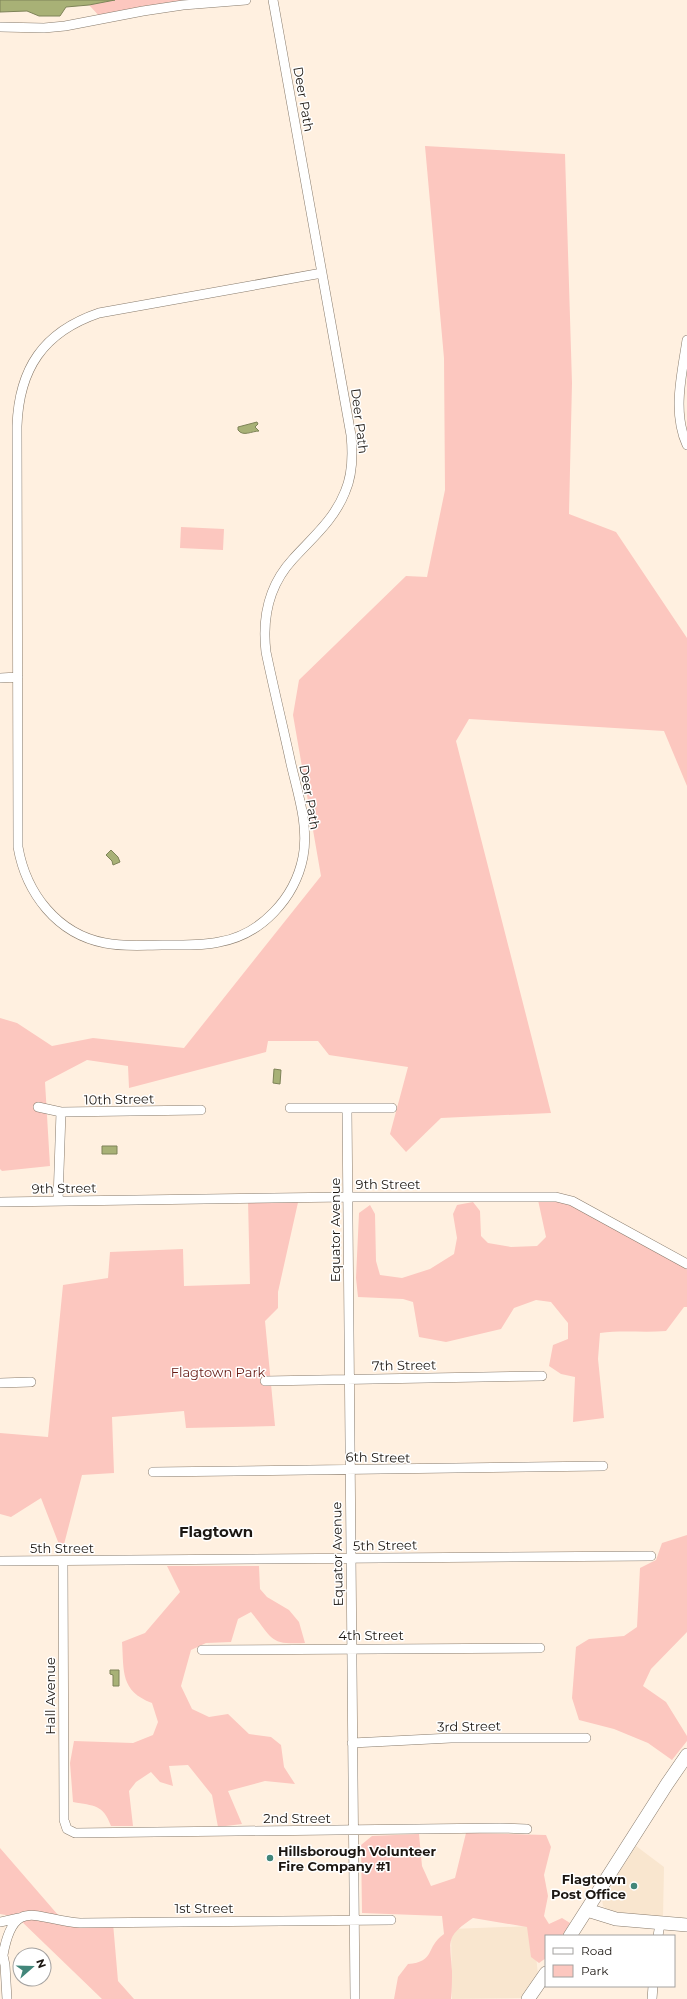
<svg xmlns="http://www.w3.org/2000/svg" width="687" height="1999" font-family="Montserrat,sans-serif">
<rect width="100%" height="100%" fill="#fff0e0"/>
<!-- built -->
<path fill="#f9e6cf" d="M636 1846 664 1867 663 1918 610 1911 603 1906 602 1899Z
M533 1926 538 1975 521 1998 452 1999 451 1929Z"/>
<!-- green -->
<path fill="#fcc7bf" d="M115 0H219L102 19 89 5Z
M425 146 565 154 572 383 569 514 616 532 687 638V786L664 731 469 719 456 741 551 1113 441 1118 406 1152 390 1134 408 1067 329 1055 318 1041H268L266 1052 129 1088 128 1066 87 1060 45 1082 50 1166 2 1171 0 1169V1018L17 1023 52 1046 93 1038 184 1048 321 876 293 715 299 680 406 576 427 577 445 490 444 358Z
M181 527 224 529 223 550 180 548Z
M299 1198 278 1292V1308L265 1321 275 1426 186 1428 184 1411 112 1417 114 1473 82 1475 62 1552 41 1498 11 1517 0 1514V1433L48 1437 63 1285 108 1278 110 1252 183 1249 184 1286 250 1284 248 1200Z
M538 1200H557L574 1205 687 1268V1307H684L666 1331C644 1333 622 1330 600 1333L598 1359 604 1418 573 1422 575 1377 561 1374 549 1366 553 1345 568 1339V1323L551 1302 536 1300 514 1308 501 1329 446 1342 419 1337 413 1302 403 1299 358 1297 356 1278 359 1213 370 1205 375 1214 376 1261 380 1275 402 1278 430 1269 454 1254 457 1238 453 1214 457 1205 473 1202 480 1211 481 1236 488 1243 511 1247 537 1246 546 1237Z
M687 1535V1632L651 1669 643 1686 666 1702 687 1736V1741L672 1760 648 1743 614 1729 579 1720 572 1698 576 1647 589 1639 624 1636 637 1627 640 1568 656 1560 662 1543Z
M167 1566H259L260 1589 267 1597 289 1610 299 1622 305 1643C268 1645 273 1638 251 1612L238 1619 231 1642 206 1643 191 1650 181 1686 192 1709 209 1717 228 1714 249 1734 271 1737 281 1745 284 1767 295 1784 265 1781 228 1791 242 1824 218 1827 212 1795 188 1765 169 1766 173 1786 160 1782 151 1772 136 1782 129 1791 133 1826H111C103 1804 94 1806 73 1802L70 1763 74 1741 133 1743 153 1735 158 1722 152 1703C120 1691 124 1671 122 1642L145 1633 180 1592Z
M466 1833 546 1835 551 1847 544 1875 548 1896 544 1916 549 1924 562 1918 570 1923 562 1936H546V1958L539 1963 531 1957 527 1927 473 1918C445 1937 450 1940 452 1971 452 1980 452 1990 451 1999H394L398 1977 408 1964C436 1962 425 1947 444 1934L442 1916 362 1913 361 1845 372 1836 419 1834 422 1866 431 1886 455 1878Z
M0 1848 65 1923H113L118 1981 134 1999H102L17 1917 0 1914Z"/>
<!-- water -->
<path fill="#a8b176" stroke="#7e8358" d="M0 0H115L89 5 66 7 60 16H39L27 11 0 12Z
M257 422 258 424 255 427 259 431C252 431 243 437 238 430V427Z
M111 850 118 857 120 862 113 865 112 861 106 855Z
M274 1069 281 1070 280 1084 273 1083Z
M102 1146H117V1154H102Z
M110 1670H119V1686H113V1675L110 1674Z"/>
<g fill="none" stroke-linecap="round" stroke-linejoin="round">
<defs>
<path id="street" d="M273 0 351 435C353 455 353 474 345 492 334 520 312 538 293 559 269 585 262 618 266 652 274 690 283 727 291 764 298 794 309 826 303 857 295 898 261 935 219 942 201 946 181 945 162 945 143 945 124 947 105 943 57 934 26 893 18 847L17 426C19 369 43 332 99 313L322 273
M0 27 44 28 65 26 143 11 183 5 246 0
M687 340C682 374 672 412 687 445
M0 678 18 677
M38 1107 61 1112 201 1110
M290 1108H392
M347 1109 355 1999
M58 1200 61 1112
M0 1202 347 1197H556L572 1201 687 1264
M265 1381 542 1376
M0 1383 31 1382
M153 1472 603 1466
M0 1561 651 1556
M63 1561 64 1820 67 1829 75 1833 500 1828 527 1829
M202 1650 540 1648
M352 1743 451 1738H586
M0 1922 19 1918
M658 1936 660 1924
M2 1951 5 1965 7 1999
M3 1955C14 1894 38 1921 80 1923L391 1920
M652 1999 653 1986"/>
<path id="secondary" d="M587 1910 616 1919 687 1925
M570 1936 667 1784 687 1755
M528 1999 546 1973"/>
</defs>
<!-- street casing -->
<use href="#street" stroke="#887b6c" stroke-width="10"/>
<!-- secondary casing -->
<use href="#secondary" stroke="#887b6c" stroke-width="14"/>
<!-- street -->
<use href="#street" stroke="#fff" stroke-width="9"/>
<!-- secondary -->
<use href="#secondary" stroke="#fff" stroke-width="13"/>
</g>
<!-- markers -->
<g fill="#42867a" stroke="#fff" stroke-width="1.5">
<circle cx="270" cy="1858" r="4"/>
<circle cx="634" cy="1886" r="4"/>
</g>
<g text-anchor="middle" stroke-width="3" stroke-linejoin="round" paint-order="stroke">
<!-- street labels -->
<g font-size="13" fill="#1c1712" stroke="#fff">
<text transform="translate(304 99) rotate(80)" y="5">Deer Path</text>
<text transform="translate(360 421) rotate(83)" y="5">Deer Path</text>
<text transform="translate(310 797) rotate(80)" y="5">Deer Path</text>
<text transform="translate(119 1099) rotate(-1)" y="5">10th Street</text>
<text x="388" y="1189">9th Street</text>
<text transform="translate(64 1188) rotate(-1)" y="5">9th Street</text>
<text transform="translate(335 1230) rotate(-90)" y="5">Equator Avenue</text>
<text transform="translate(404 1365) rotate(-1)" y="5">7th Street</text>
<text transform="translate(378 1457) rotate(1)" y="5">6th Street</text>
<text transform="translate(385 1545) rotate(-1)" y="5">5th Street</text>
<text x="62" y="1553">5th Street</text>
<text transform="translate(337 1554) rotate(-91)" y="5">Equator Avenue</text>
<text x="371" y="1640">4th Street</text>
<text transform="translate(50 1696) rotate(-90)" y="5">Hall Avenue</text>
<text transform="translate(469 1726) rotate(-1)" y="5">3rd Street</text>
<text x="297" y="1823">2nd Street</text>
<text x="204" y="1913">1st Street</text>
</g>
<!-- park labels -->
<g font-size="13" fill="#661913" stroke="#fff">
<text x="218" y="1377">Flagtown Park</text>
</g>
<!-- poi labels -->
<g font-size="13" font-weight="bold" fill="#1c1712" stroke="#fff" text-anchor="start">
<text x="278" y="1856">Hillsborough Volunteer<tspan x="278" dy="15">Fire Company #1</tspan></text>
<text x="626" y="1884" text-anchor="end">Flagtown<tspan x="626" dy="15">Post Office</tspan></text>
</g>
<!-- quarter labels -->
<g font-size="15" font-weight="bold" fill="#1c1712" stroke="#fff">
<text x="216" y="1537">Flagtown</text>
</g>
</g>
<!-- legend -->
<rect x="545" y="1935" width="130" height="52" fill="#ffffff" stroke="#a4a2a0"/>
<rect x="553" y="1948" width="20" height="6" fill="#ffffff" stroke="#a4a2a0"/>
<text x="581" y="1955" font-size="12" fill="#1c1712">Road</text>
<rect x="553" y="1965" width="20" height="12" fill="#fcc7bf" stroke="#a4a2a0"/>
<text x="581" y="1975" font-size="12" fill="#1c1712">Park</text>
<!-- north arrow -->
<g transform="translate(32 1967) rotate(70)"><circle r="19" fill="#ffffff" stroke="#a4a2a0"/>
<path d="M0-3L7 15L0 10L-7 15Z" fill="#42867a"/>
<text y="-6" font-size="11" font-weight="bold" text-anchor="middle" fill="#1c1712">N</text>
</g>
</svg>
